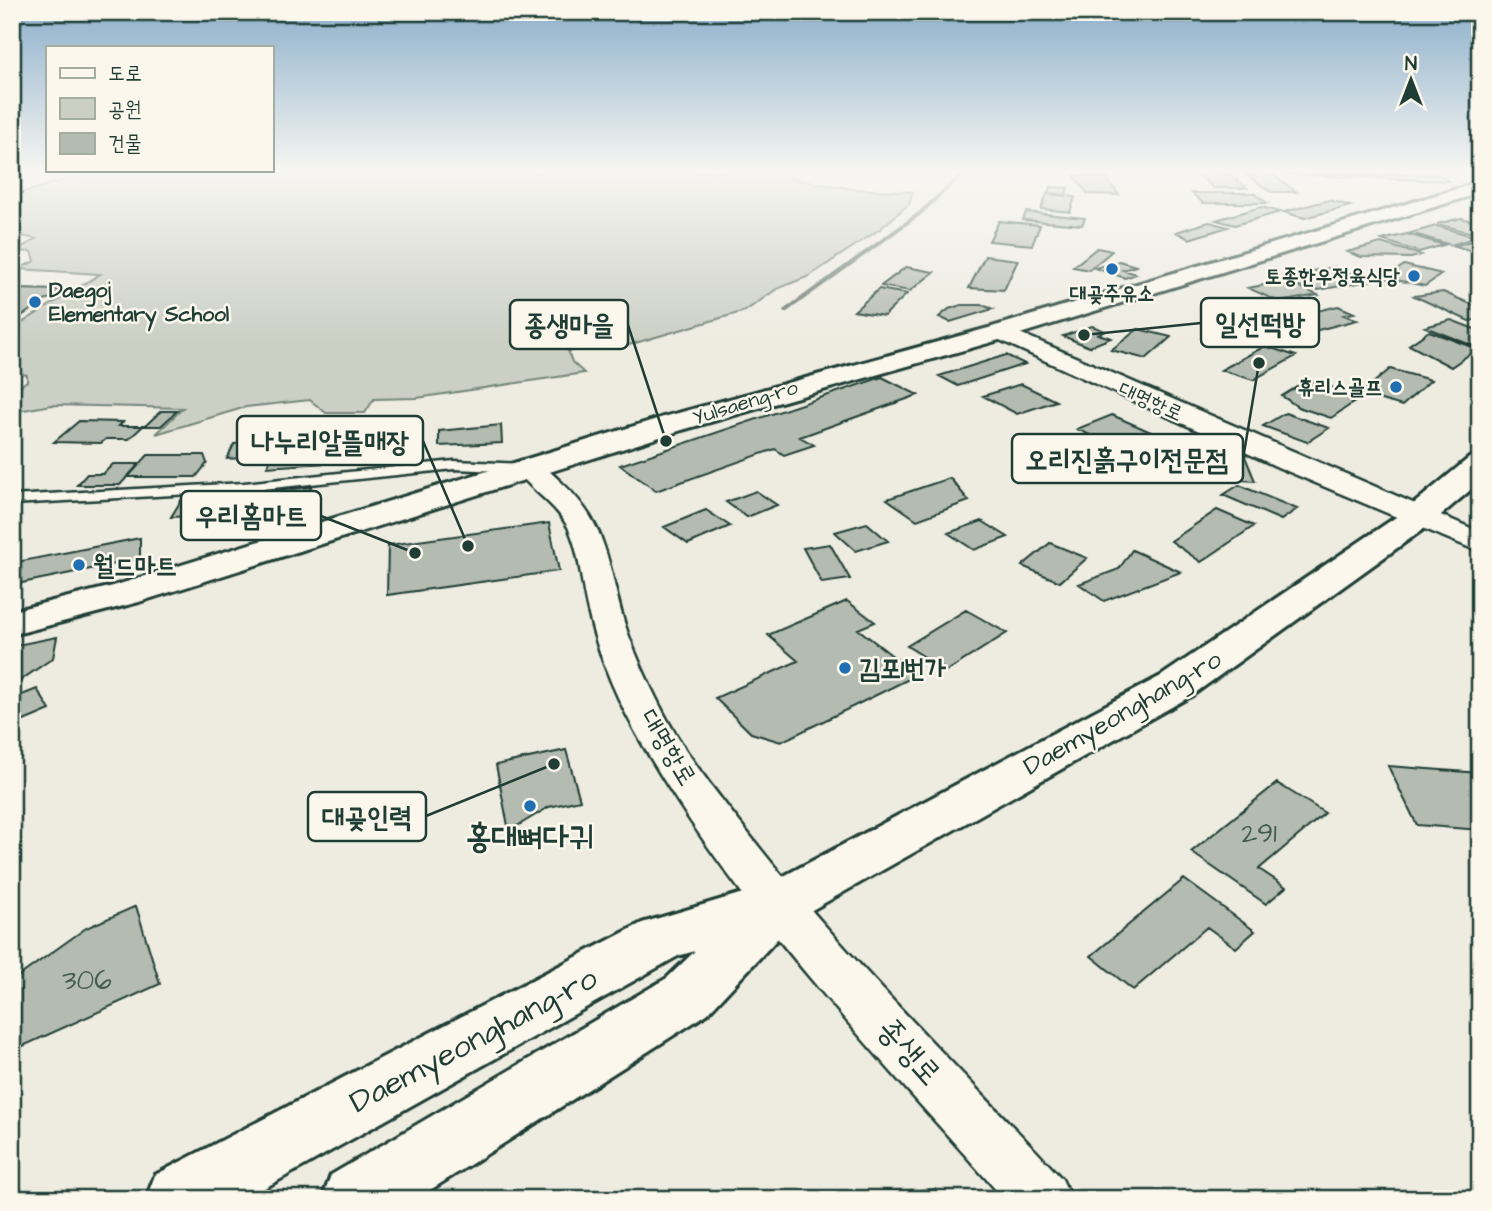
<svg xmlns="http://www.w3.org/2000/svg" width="1492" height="1211" font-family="'Architects Daughter','Poor Story',sans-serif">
<rect width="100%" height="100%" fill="#eeece1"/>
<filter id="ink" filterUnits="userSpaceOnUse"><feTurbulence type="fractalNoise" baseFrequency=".0143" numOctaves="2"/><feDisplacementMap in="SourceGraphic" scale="14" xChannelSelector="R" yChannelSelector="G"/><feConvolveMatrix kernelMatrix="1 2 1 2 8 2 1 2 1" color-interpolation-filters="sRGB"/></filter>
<g filter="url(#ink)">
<!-- green -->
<path fill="#cbcfc4" stroke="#75867c" stroke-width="2" d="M80 172H792L791 179 853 189 913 192 909 204 880 229 809 276 777 289 745 311 625 346 568 351 572 362 584 373 417 398 374 399 365 413H326L310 400 246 407 156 434 183 408 52 405 12 412V392L27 381V375L12 371V329L100 274 18 269 35 261 32 252 16 251 36 239 12 234V196L77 176Z"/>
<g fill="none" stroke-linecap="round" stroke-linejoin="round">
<!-- stream -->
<path fill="#6c7d74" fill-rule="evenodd" d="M962 172H967L921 215 787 312H783V310L917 213Z"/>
</g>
<!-- building -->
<path fill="#b4bbb0" stroke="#1f3d34" stroke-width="2" d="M1194 172H1225L1247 188H1214Z
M1243 172H1268L1297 192H1271Z
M1285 172 1440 175 1448 181 1286 174Z
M1074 176 1105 177 1119 195 1088 194Z
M1051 187 1068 188 1066 195 1048 193Z
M1192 193H1254L1267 203H1203Z
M1047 194 1075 197 1070 212 1041 209Z
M1329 200 1350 206 1304 218 1284 212Z
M1261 207 1280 212 1235 225 1216 220Z
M1026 212 1085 218 1082 225 1023 220Z
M1461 218 1480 223V235L1437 224Z
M999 221 1040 225 1032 245 989 241Z
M1209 222 1228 227 1189 239 1176 232Z
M1436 226 1477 237 1451 245 1411 233Z
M1407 234 1444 245 1419 252 1382 240Z
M1471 241 1480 244 1476 252 1455 246Z
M1381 243 1421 255 1411 258 1361 257 1347 252Z
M1097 248 1112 251 1089 270 1073 267Z
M985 256 1018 260 1004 290 969 288Z
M1119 261 1136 266 1123 270 1136 274 1125 278 1095 268Z
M1404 265 1442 274 1425 286 1386 278Z
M906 267 934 272 910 291 881 286Z
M1335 267 1369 281 1318 290 1284 276Z
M1286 281 1318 295 1279 302 1248 288Z
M12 289 62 290 12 322Z
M879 289 907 294 884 316 854 311Z
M1443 292 1480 308V319L1469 321 1414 296Z
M961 305H982L993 309 950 322 939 317 949 309Z
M1338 306 1354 313 1344 315 1357 320 1283 339 1255 326Z
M1451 320 1480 331V344L1476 347 1425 327Z
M1092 326 1105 331 1098 334 1111 338 1089 347 1063 336Z
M1138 329 1171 337 1146 359 1111 350Z
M1429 331 1477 349 1451 367 1409 345Z
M1265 346 1296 356 1253 380 1221 370Z
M1006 355 1025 364 958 386 939 376Z
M1390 369 1431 380 1402 406 1360 394Z
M882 377 918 395 800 437 814 445 784 455 775 449 656 491 620 465Z
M1308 380 1362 397 1331 418 1298 407 1282 396Z
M1021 384 1056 401 1017 414 983 396Z
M161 411H177L161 426H145Z
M1285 413 1329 428 1307 442 1263 426Z
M1112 415 1174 442 1139 458 1077 429Z
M79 421 123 422 119 426H143L129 439H106L101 443 54 442Z
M501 425 502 443 439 446V431Z
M1199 436 1244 454 1255 481 1225 479 1218 460 1183 445Z
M274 441 271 450 247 452 244 458 227 459 234 444Z
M332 446 326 463 267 467 274 450Z
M148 455H204L207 463 196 477H128Z
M113 464H139L120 485H77L87 474H103Z
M950 478 969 501 917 520 887 499Z
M1239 485 1297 509 1281 520 1223 495Z
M311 487 308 507 261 513 265 492Z
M756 491 777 505 747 517 726 502Z
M253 496 244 514 171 517 182 499Z
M706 510 730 526 688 544 664 527Z
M1217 510 1254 526 1201 562 1171 541Z
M982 521 1008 537 974 550 948 533Z
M549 523 559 571 387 595 388 545Z
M867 523 888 541 856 551 835 532Z
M140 538V559L12 585V563Z
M1050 543 1087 558 1060 582 1022 566Z
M830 544 850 579 822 583 803 548Z
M1132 550 1181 572 1104 601 1079 584 1119 569Z
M847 601 875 622 858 629 917 675 781 742 751 733 715 698 798 661 768 635Z
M966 610 1007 633 947 671 907 646Z
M57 637 53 658 12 686V646Z
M37 689 50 710 12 726V699Z
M566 750 580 800 549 807 509 831 496 765Z
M1388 766 1480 773V830L1417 825Z
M1277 783 1325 813 1259 869 1286 887 1266 904 1191 852Z
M1184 879 1255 931 1236 948 1207 927 1133 990 1091 956Z
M136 906 160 984 12 1051V981L86 928Z
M935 1189 937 1199 826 1196Z"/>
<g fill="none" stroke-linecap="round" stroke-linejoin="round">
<defs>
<path id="service" d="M454 461 523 464 530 468 523 472 454 469 244 491 12 504V496L244 483Z"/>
<path id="minor" d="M1001 325 1480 532V552L1280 468 993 337 990 332 993 327Z
M529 460C542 463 549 471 559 480 613 529 606 568 627 631 636 656 647 680 659 704 685 756 723 801 759 847 852 964 960 1069 1062 1179L1071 1199H1004C878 1055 740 913 644 747 620 706 600 661 589 615 581 586 581 555 568 527 555 503 530 490 515 468L519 462Z"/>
<path id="tertiary" d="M1480 182V193L1010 337 682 430 139 602 12 635V611L113 586 660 418 992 327Z"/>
<path id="secondary" d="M1480 456V482L1429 525 1191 696 796 919 707 1014 416 1199H322L331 1175 667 978 695 951 678 956 245 1199H146L155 1175 642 923 763 887 1161 676 1405 511 1469 458Z"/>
</defs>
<!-- service casing -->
<use href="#service" stroke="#1f3d34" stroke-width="5"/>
<!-- minor casing -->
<use href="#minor" stroke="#1f3d34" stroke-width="5"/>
<!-- tertiary casing -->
<use href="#tertiary" stroke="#1f3d34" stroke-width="6"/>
<!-- secondary casing -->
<use href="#secondary" stroke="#1f3d34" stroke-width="6"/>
<!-- service -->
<use href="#service" fill="#fbf7ec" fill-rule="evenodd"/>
<!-- minor -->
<use href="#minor" fill="#fbf7ec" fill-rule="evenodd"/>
<!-- tertiary -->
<use href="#tertiary" fill="#fbf7ec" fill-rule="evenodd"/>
<!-- secondary -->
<use href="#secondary" fill="#fbf7ec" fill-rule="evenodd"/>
</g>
</g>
<!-- sky -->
<linearGradient id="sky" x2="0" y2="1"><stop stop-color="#8bafcb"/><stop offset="0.5" stop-color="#f7f6f2"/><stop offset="1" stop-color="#f7f6f2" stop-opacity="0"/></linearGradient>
<rect width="1492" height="342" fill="url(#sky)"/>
<!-- markers -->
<g fill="#1f6fb2" stroke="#fbf7ec" stroke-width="2.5">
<circle cx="1112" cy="269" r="7"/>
<circle cx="1414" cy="276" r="7"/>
<circle cx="35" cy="302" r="7"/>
<circle cx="1396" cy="387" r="7"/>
<circle cx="79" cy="565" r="7"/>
<circle cx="845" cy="668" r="7"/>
<circle cx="530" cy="806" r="7"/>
</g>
<g text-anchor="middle" stroke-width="5" stroke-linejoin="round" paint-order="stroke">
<!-- far-poi labels -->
<g font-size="21" font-weight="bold" fill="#1f3d34" stroke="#fbf7ec" text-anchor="end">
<text x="1400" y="283">토종한우정육식당</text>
<text x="49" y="297" text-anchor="start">Daegoj<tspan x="49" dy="24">Elementary School</tspan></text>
<text x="1112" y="300" text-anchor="middle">대곶주유소</text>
<text x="1382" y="394">휴리스골프</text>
</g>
<!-- far-street labels -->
<g font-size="21" fill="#1f3d34" stroke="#fbf7ec">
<text transform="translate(1151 401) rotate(24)" y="7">대명항로</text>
<text transform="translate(745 402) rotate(-17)" y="7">Yulsaeng-ro</text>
</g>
<!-- poi labels -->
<g font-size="26" font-weight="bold" fill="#1f3d34" stroke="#fbf7ec" text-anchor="start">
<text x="93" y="574">월드마트</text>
<text x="859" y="677">김포1번가</text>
</g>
<!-- street labels -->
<g font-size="26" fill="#1f3d34" stroke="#fbf7ec">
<text transform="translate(1122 712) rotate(-30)" y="9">Daemyeonghang-ro</text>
<text transform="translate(669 747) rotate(59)" y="9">대명항로</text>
</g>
<!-- near-number labels -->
<g font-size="28" fill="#445c53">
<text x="1259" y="842">291</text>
<text x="87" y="989">306</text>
</g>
<!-- near-poi labels -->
<g font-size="32" font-weight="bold" fill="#1f3d34" stroke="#fbf7ec">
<text x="530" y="847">홍대뼈다귀</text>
</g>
<!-- near-street labels -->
<g font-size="32" fill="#1f3d34" stroke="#fbf7ec">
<text transform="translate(473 1039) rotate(-28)" y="11">Daemyeonghang-ro</text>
<text transform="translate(910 1051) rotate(48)" y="11">종생로</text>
</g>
</g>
<!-- callouts -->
<path fill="none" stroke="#1f3d34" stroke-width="2.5" d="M1084 335L1201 323M666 441L628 325M468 546L423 441M1259 363L1243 459M415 553L321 516M554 764L426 816"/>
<g fill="#1f3d34" stroke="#fbf7ec" stroke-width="2.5">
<circle cx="1084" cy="335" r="7"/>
<circle cx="666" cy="441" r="7"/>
<circle cx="468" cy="546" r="7"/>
<circle cx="1259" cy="363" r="7"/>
<circle cx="415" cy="553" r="7"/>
<circle cx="554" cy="764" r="7"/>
</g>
<g fill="#fbf7ec" stroke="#1f3d34" stroke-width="2.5">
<rect x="1201" y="298" width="118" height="49" rx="7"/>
<rect x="510" y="300" width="118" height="49" rx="7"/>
<rect x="237" y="416" width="186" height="49" rx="7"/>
<rect x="1012" y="434" width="231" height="49" rx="7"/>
<rect x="181" y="491" width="140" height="49" rx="7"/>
<rect x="308" y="792" width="118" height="49" rx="7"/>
</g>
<g font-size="28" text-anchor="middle" font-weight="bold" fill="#1f3d34">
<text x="1260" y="333">일선떡방</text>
<text x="569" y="334">종생마을</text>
<text x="330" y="451">나누리알뜰매장</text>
<text x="1127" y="469">오리진흙구이전문점</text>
<text x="251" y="525">우리홈마트</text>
<text x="367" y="826">대곶인력</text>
</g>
<!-- margin -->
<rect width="1492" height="1211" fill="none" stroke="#fbf7ec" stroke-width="42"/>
<rect x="21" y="21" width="1450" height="1169" fill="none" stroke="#1f3d34" stroke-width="2.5" filter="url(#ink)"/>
<!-- legend -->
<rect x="46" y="46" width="228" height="126" fill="#fbf7ec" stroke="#a3ada2" stroke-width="2"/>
<rect x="60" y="68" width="35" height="10" fill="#fbf7ec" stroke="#a3ada2" stroke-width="2"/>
<text x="108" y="80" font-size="21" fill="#1f3d34">도로</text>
<rect x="60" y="98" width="35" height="21" fill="#cbcfc4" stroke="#a3ada2" stroke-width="2"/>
<text x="108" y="116" font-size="21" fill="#1f3d34">공원</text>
<rect x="60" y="133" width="35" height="21" fill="#b4bbb0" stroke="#a3ada2" stroke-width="2"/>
<text x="108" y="150" font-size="21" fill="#1f3d34">건물</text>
<!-- north arrow -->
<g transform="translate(1411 80)" stroke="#fbf7ec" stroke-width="5" paint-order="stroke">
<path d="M0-5L12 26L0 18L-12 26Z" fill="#1f3d34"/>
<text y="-10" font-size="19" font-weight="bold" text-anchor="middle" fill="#1f3d34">N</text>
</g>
</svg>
